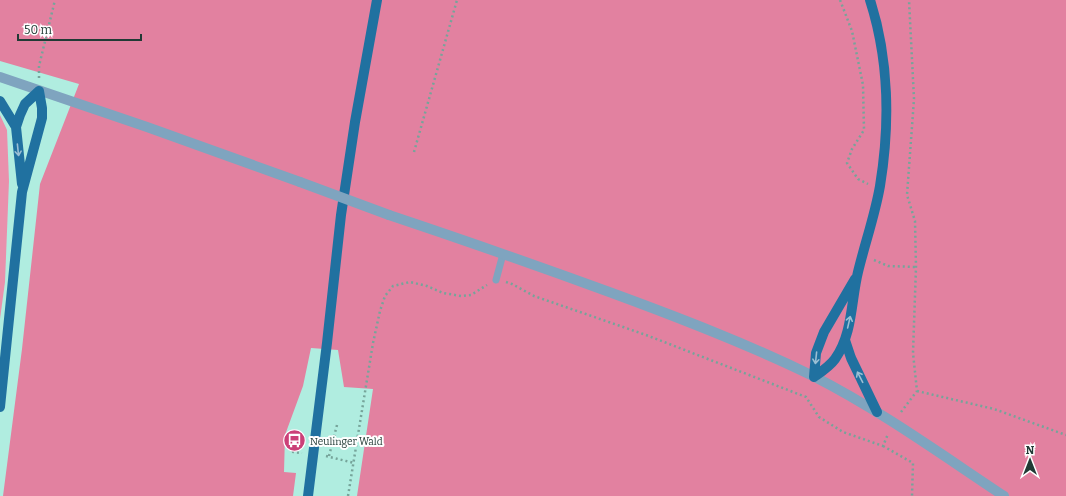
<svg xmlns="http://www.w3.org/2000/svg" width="1066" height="496" font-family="Bitter,serif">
<rect width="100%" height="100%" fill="#b0ede0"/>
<!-- green -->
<path fill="#e990ac" d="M0 115 7 130 9 181 5 282 0 319Z"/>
<!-- forest -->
<path fill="#e281a0" d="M0 0H1066V496H357L373 389 344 387 338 350 311 348 303 386 285 435 284 472 296 473 293 496H3L22 349 40 184 79 84 0 61Z"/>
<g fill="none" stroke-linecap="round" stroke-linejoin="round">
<!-- path -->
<path stroke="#76a49a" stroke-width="2.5" stroke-dasharray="2 3" stroke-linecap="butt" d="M840 0 852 31 863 85 864 130 852 149 847 163 858 179 868 184
M39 78V66L55 0
M414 152 457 0
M874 260 888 266 916 267
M506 282 512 284 534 296 646 335 806 397 819 417 843 432 883 446 888 434
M917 391 994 409 1066 435
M901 412 917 391 913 353 916 267 915 221 907 195 914 99 909 0
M294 441 293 452 302 453
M883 446 913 463 912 496
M326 456 354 463
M329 456 337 425
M348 496 373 343 380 311 385 296 393 286 410 282 427 286 443 293 461 296 471 295 487 285"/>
<!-- service -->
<path stroke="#7fa4bf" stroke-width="7" d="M496 280 503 254"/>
<!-- tertiary -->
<path stroke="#7fa4bf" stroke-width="10" d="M0 77 147 127 300 182
M389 215C464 240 538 266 612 293 680 318 748 344 813 376 880 410 942 455 1004 496"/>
<!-- primary -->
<path stroke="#2071a0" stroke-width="10" d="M0 101 16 127
M22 184 16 127 20 115 25 104 39 91
M845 340 851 358 877 412
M814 377C821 372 830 366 835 359 853 334 851 300 858 272 865 243 875 215 880 186 890 125 889 59 870 0
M814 377 816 353 824 332 855 279
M0 407 22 192 42 118V108L39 91
M308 496 327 343 341 215 355 122 377 0"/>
<!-- tertiary-bridge -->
<path stroke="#7fa4bf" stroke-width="10" d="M300 182 389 215"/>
</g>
<!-- one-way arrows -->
<defs><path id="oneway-shaft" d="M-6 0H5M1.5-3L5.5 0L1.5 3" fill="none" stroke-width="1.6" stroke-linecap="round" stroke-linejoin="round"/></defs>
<g stroke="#9bbfd4">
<use href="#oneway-shaft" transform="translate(18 150) rotate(84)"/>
<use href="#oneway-shaft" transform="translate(849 322) rotate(-77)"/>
<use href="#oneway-shaft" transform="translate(816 358) rotate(96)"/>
<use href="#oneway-shaft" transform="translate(860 377) rotate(-117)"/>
</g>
<!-- icons -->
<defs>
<symbol id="bus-disc" viewBox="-11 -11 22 22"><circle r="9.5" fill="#cb4078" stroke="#fff"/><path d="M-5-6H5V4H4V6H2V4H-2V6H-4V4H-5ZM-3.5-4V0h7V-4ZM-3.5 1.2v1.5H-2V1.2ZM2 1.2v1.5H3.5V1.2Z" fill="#fff"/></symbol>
</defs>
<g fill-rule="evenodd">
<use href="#bus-disc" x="282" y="428" width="25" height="25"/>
</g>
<g text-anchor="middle" stroke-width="4" stroke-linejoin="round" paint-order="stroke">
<!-- poi labels -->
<g font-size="10" fill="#213a35" stroke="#fff" text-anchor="start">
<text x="310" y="445">Neulinger Wald</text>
</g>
</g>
<!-- north arrow -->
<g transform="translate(1030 460)" stroke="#ffffff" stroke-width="3" paint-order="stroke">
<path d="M0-3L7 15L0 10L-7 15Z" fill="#213a35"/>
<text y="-6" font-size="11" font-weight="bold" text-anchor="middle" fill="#213a35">N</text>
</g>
<!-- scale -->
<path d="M18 34v6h123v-6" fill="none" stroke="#213a35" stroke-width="2"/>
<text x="24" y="34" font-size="12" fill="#213a35" stroke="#ffffff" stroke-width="3" paint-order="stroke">50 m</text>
</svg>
